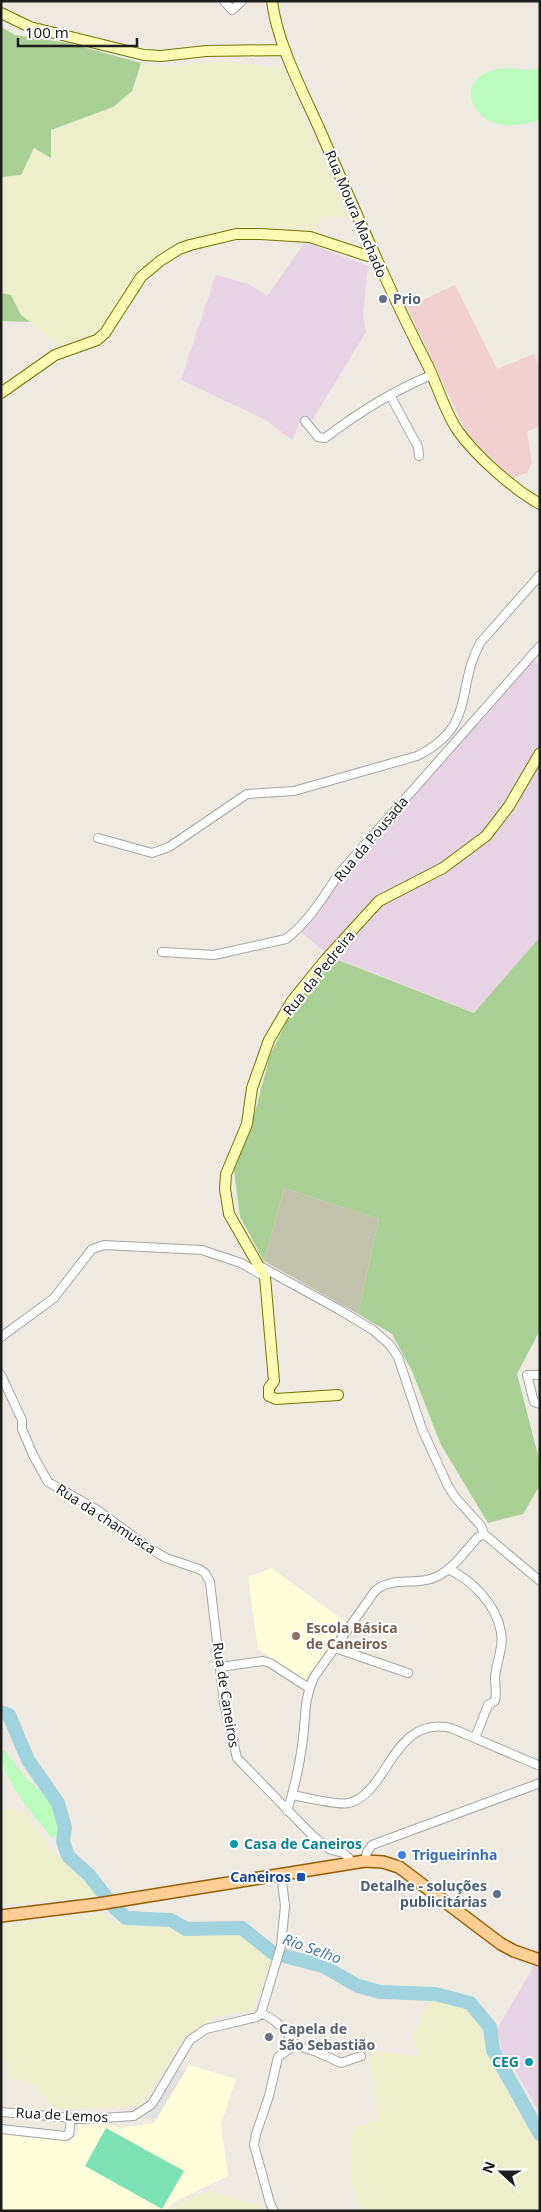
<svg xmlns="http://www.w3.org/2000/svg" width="541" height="2212" font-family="'Noto Sans',sans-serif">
<rect width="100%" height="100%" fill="#eeeae2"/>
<!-- commercial -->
<path fill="#f0d0d0" d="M455 285 497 369 534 354 540 366V426L527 432 532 462 528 472 513 479 467 434 407 307Z"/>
<!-- industrial -->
<path fill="#e8d3e5" d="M305 242 368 266 363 316 366 332 313 419 300 422 292 440 266 420 181 380 216 275 248 284 267 296Z
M530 656 540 665V937L475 1013 330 956 297 929Z
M534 1959 540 1961V2114L512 2064 502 2051 497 2029 531 1971Z"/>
<!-- education -->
<path fill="#fffdda" d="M271 1568 346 1622 305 1680 258 1649 248 1577Z
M189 2065 236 2079 221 2124 228 2176 174 2202 166 2211H1V2132L70 2142 78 2134 79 2123H107L120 2128 154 2123Z"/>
<!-- construction -->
<path fill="#c3c2ad" d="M284 1188 379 1219 358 1314 264 1261Z"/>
<!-- farmland -->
<path fill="#edeecc" d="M219 61 283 68 349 218 331 216 320 219 314 232 243 229 179 249 159 260 107 327 85 339 57 345 21 315 11 295 1 293V177L21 175 34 148 51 158V130L113 107 132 91 141 63 164 67Z
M5 1809 23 1811 52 1849 99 1896 1 1905V1810Z
M101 1913 114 1923 159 1925 182 1934 242 1936 271 1960 253 2011 217 2016 184 2037 167 2067 139 2106 56 2110 31 2084 10 2078 1 2049V1925Z
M439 2000 465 2008 483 2024 484 2037 495 2064 540 2150V2211H363L358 2204 351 2181V2133L357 2126 378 2120 368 2052H387L417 2056 419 2050 412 2040 428 2003Z
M207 2191 262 2206 264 2211H171L177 2204Z"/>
<!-- forest -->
<path fill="#a9cf95" d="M1 27 15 35 68 43 141 63 132 91 113 107 51 130V158L34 148 21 175 1 177Z
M1 293 11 295 21 315 30 322 1 321Z
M540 937V1330L517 1374 540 1463V1485L523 1514 488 1523 441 1445 412 1371 392 1334 358 1314 379 1219 284 1188 264 1261 240 1217 234 1171 255 1112 270 1055 289 1017 333 958 474 1013Z"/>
<!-- park -->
<path fill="#bcfbbe" d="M540 68V120C526 124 513 127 498 124 481 120 462 99 475 81 478 77 486 73 491 71 504 64 524 73 540 68Z
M1 1750 5 1751 26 1778 55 1805 59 1819 58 1836 51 1837C33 1814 1 1780 1 1750Z"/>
<!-- pitch -->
<path fill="#7ce1b5" d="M106 2128 184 2171 162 2209 85 2166Z"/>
<!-- parking -->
<path fill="#e1e1e1" d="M176 2069 186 2070 156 2119 143 2118 155 2106Z"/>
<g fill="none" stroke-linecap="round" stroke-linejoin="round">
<!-- river -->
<path stroke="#a0d3de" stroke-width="14" d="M1 1712 9 1715 28 1760 58 1803 65 1828 63 1841 68 1856 89 1875 114 1907 126 1918 171 1920 186 1929 242 1928 273 1953 323 1966 358 1986 380 1992 435 1994 470 2003 490 2027 493 2050 540 2134"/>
<defs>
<path id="street" d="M224 1 232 10 242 1
M390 395 418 447 419 456
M305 421 318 437 325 438C358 413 394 390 432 375
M98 838 152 853 169 847 247 794 294 791 417 756C477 726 455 690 480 643L540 575
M162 952 214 955 286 939C308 922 323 898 338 875L540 646
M260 1266 338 1309 373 1330 390 1345 398 1357 422 1429 448 1486 455 1497 481 1526 484 1534
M1 1337 54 1298 92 1249 104 1245 202 1250 241 1263 265 1277
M1 1375 22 1420V1429L33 1455 48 1482 96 1509 149 1548 166 1558 199 1569 205 1573 210 1582 224 1703 237 1758 312 1835 329 1849 343 1853 349 1858 350 1864
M540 1375H527L534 1402 540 1404
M484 1534 540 1581
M448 1569C472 1580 496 1604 501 1632 504 1647 496 1663 495 1678 495 1686 497 1692 495 1701L488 1705 475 1738
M335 1648 408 1673
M220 1667 263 1661 270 1663 309 1688
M292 1795C304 1797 340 1806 349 1803 389 1793 392 1715 451 1728L540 1766
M287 1811C294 1790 299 1768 302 1746 306 1722 303 1700 314 1677L375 1591C393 1575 417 1587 438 1576 454 1568 466 1550 478 1537L484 1534
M365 1861 367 1852 372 1845 540 1783
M261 2013C277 2020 287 2030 295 2045L278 2057 269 2096 256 2134 254 2145 270 2203 274 2211
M295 2045 317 2052 341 2063 361 2056
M1 2112 85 2119 134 2116 152 2104 190 2040 206 2029 257 2017 261 2013 281 1946 285 1906 281 1874
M1 2129 65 2136 69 2134 71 2118"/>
<path id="secondary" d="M272 1C277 43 302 90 319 128 354 208 388 288 428 366 438 387 445 412 458 431 475 455 514 490 540 504
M1 13 30 27 144 55 161 56 206 51 285 50
M1 393 55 355 97 340 105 333 141 277 160 261 179 249 190 245 236 234H260L310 237 368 256 374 254
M338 1395 276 1399 269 1396V1388L274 1381 265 1277 229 1214 225 1189 226 1174 247 1124 252 1088 269 1040 292 1001 326 959 379 901 443 868 486 836 509 806 540 753"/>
<path id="primary" d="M1 1916 98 1904 365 1861 383 1862 399 1867 501 1944 514 1951 540 1960"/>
</defs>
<!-- street casing -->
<use href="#street" stroke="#a4a4a4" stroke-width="10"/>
<!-- secondary casing -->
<use href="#secondary" stroke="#6f7601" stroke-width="12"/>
<!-- primary casing -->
<use href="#primary" stroke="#955d00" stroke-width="14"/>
<!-- street -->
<use href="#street" stroke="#fff" stroke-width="8"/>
<!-- secondary -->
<use href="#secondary" stroke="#fbfbb3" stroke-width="10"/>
<!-- primary -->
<use href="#primary" stroke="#ffcd96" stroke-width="11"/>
</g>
<!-- markers -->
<g fill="#5c6f8a" stroke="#fff" stroke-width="2">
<circle cx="383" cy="299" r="5"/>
<circle cx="497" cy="1894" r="5"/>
</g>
<circle fill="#8d6e63" stroke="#fff" stroke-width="2" cx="296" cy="1636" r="5"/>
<g fill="#0f9aa8" stroke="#fff" stroke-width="2">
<circle cx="234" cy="1844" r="5"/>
<circle cx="529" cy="2062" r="5"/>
</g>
<circle fill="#3f7fe0" stroke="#fff" stroke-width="2" cx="402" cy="1855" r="5"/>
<rect fill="#1a4fb4" stroke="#fff" stroke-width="2" x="296" y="1872" width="10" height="10" rx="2.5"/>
<circle fill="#6b7280" stroke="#fff" stroke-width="2" cx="269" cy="2037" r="5"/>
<g text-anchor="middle" stroke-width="4" stroke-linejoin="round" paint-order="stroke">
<!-- street labels -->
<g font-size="14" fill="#1d1d1d" stroke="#fff">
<text transform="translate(356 214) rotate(67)" y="5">Rua Moura Machado</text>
<text transform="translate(371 839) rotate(-50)" y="5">Rua da Pousada</text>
<text transform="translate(319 973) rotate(-51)" y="5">Rua da Pedreira</text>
<text transform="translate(106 1519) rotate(33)" y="5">Rua da chamusca</text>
<text transform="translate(226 1695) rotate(81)" y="5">Rua de Caneiros</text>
<text transform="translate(62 2115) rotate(3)" y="5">Rua de Lemos</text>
</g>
<!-- service labels -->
<g font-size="14" font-weight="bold" fill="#4e5e75" stroke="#fff" text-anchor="start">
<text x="393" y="304">Prio</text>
<text x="487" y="1891" text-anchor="end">Detalhe - soluções<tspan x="487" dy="16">publicitárias</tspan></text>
</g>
<!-- education labels -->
<g font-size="14" font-weight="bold" fill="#785e54" stroke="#fff" text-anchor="start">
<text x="306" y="1633">Escola Básica<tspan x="306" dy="16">de Caneiros</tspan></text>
</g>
<!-- culture labels -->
<g font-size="14" font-weight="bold" fill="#0d838f" stroke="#fff" text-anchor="start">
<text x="244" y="1849">Casa de Caneiros</text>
<text x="519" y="2067" text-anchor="end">CEG</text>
</g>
<!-- shop labels -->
<g font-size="14" font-weight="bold" fill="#366cbe" stroke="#fff" text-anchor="start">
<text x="412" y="1860">Trigueirinha</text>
</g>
<!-- transit labels -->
<g font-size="14" font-weight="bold" fill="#164399" stroke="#fff" text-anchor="end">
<text x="291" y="1882">Caneiros</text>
</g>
<!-- worship labels -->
<g font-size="14" font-weight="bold" fill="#5b616d" stroke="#fff" text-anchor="start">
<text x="279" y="2034">Capela de<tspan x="279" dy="16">São Sebastião</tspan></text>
</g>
<!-- water labels -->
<g font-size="15" font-style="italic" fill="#437aa7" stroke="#fff">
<text transform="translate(312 1949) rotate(20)" y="5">Rio Selho</text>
</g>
</g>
<!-- border -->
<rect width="541" height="2212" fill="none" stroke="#1d1d1d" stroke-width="5"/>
<!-- north arrow -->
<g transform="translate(501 2172) rotate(291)" stroke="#ffffff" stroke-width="4" paint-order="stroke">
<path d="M0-4L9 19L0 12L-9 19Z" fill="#1d1d1d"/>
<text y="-8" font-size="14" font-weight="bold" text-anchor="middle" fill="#1d1d1d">N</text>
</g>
<!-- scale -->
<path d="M18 38v8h119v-8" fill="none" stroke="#1d1d1d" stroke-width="2.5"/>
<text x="25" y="38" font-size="15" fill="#1d1d1d" stroke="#ffffff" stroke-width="4" paint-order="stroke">100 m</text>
</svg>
